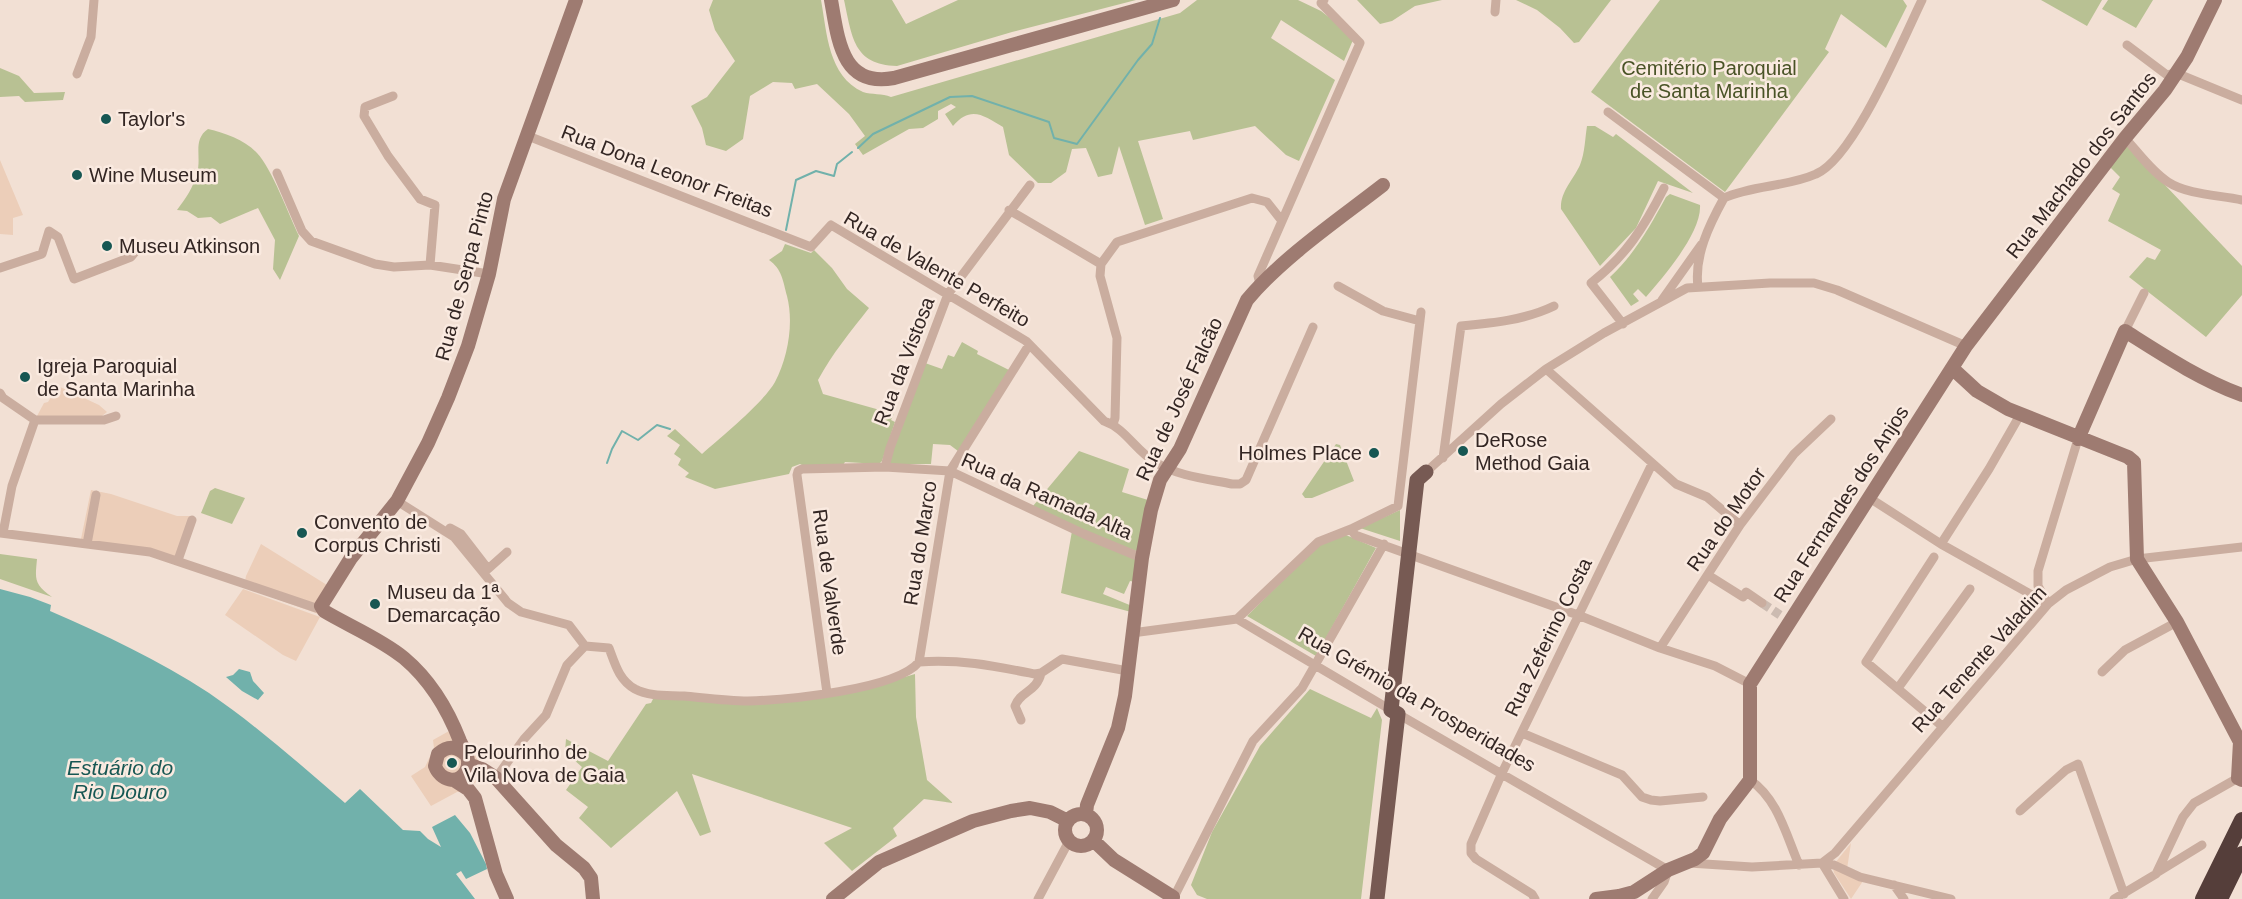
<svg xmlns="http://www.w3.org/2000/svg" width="2242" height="899" font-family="Helvetica,sans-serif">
<rect width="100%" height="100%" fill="#f2e0d4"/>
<!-- green -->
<path fill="#b8c193" d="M713 0H821C827 33 828 76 863 92 872 95 882 93 891 97L1180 13 1197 0H1298L1321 11 1339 25 1353 40 1344 61 1281 20 1271 38 1335 80 1299 161 1286 155 1255 126 1193 140 1190 131 1138 141 1163 219 1145 225 1119 146 1112 174 1098 177 1086 148 1072 149 1066 172 1051 183H1038L1009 155 1003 127C984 116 971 105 953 126L945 114 956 107 951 104 938 111V119L923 128 909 129 863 155 855 144 865 136 849 114 817 84 795 89 792 83 773 82 750 96 743 139 726 151 706 145 702 128 691 106 707 97 735 61 715 30 709 10Z
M844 0H892L906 24 958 0H1136L1012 32 897 66C853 65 852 36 844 0Z
M1357 0H1442L1415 6 1392 21 1380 24Z
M1516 0H1611L1579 42 1574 43 1560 28 1537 10Z
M1660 0H1903L1907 6 1886 48 1841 14 1825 49 1829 52 1725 192 1591 92Z
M2041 0H2102L2087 26Z
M2108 0H2153L2136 28 2102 9Z
M0 68 19 76 34 93 65 92 63 100 25 102 19 96 0 97Z
M1587 126H1595L1613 137 1616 134 1693 193 1658 181 1636 228 1600 266 1561 209C1560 192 1573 180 1580 165 1585 153 1585 138 1587 126Z
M208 129C225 133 245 140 257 153 272 169 289 215 299 236L280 280 273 269 275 240 258 208 220 224 211 217 198 218 187 211 177 210C186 198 193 188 197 173 202 157 192 140 208 129Z
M2126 144 2242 266V295L2206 337 2129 277 2147 257 2155 260 2161 250 2108 221 2120 194 2112 189 2120 177 2109 166Z
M1670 194 1700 205C1702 233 1663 277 1646 297L1638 289 1633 294 1639 301 1631 306 1610 277C1635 254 1650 226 1666 197Z
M785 244 811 253 814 250 832 268 847 289 869 308C851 331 832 354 818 380L823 394 894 414 891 420 895 422 882 461 879 464 845 462 843 465 804 466 800 464 792 467 789 474 715 489 685 477 689 473 678 465 681 459 674 454 680 445 667 436 675 429 702 454C722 436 763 403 775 382 788 357 794 323 787 296 783 281 782 269 769 260L782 251Z
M962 342 978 351 977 354 1009 370 958 451 950 445 933 444 931 464H889L892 449 925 363 942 369 948 355 954 357Z
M1336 444 1340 445 1354 481 1312 498H1305L1302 494Z
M1079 451 1129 469 1122 492 1148 500 1139 552 1103 539 1033 506Z
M215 488 245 498 232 524 201 513 210 491Z
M1400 510V541L1360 528Z
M1072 531 1139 560 1135 582 1130 581 1124 594 1106 587 1103 594 1132 606 1131 612 1061 593Z
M1346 535 1376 548 1316 656 1247 616 1320 544Z
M0 554 37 559C35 580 34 584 52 597L0 579Z
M915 674 916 717 927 780 953 803 924 799 893 828 897 836 852 871 824 843 852 828 692 774 711 832 700 836 677 791 611 848 579 818 588 807 566 790 582 767 565 752 566 739 608 761 646 704 651 703 653 699H683L747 705 867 688Z
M1310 689 1371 718 1377 708 1382 720 1361 899H1207L1197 895 1191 885 1212 832 1260 746Z"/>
<!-- plaza -->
<path fill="#ecceb9" d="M0 160 23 215 13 218V235L0 234Z
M58 386 99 405 107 412 102 416H37L44 403 48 402Z
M91 490 111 494 177 516H192L183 558 81 539Z
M261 544 327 585 329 606 324 616 244 587 246 576Z
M243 589 320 617 296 661 283 655 225 615Z
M458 726 470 750 483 764 478 774 474 775 476 782 462 792H457L431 806 411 776 425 767 434 748 433 740Z
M1851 843 1847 869 1865 878 1851 899 1834 873 1833 869 1835 863Z"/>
<!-- water -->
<path fill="#71b1ab" d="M0 589 30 597 51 605 50 611C105 635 159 660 209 693 257 726 301 765 345 803L360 789 403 830 420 831 428 839 441 847 432 827 455 815 470 833 486 864 487 869 466 879 461 871 456 874 475 899H0Z
M239 669 250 672 253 681 264 693 258 700 242 691 226 677 233 675Z"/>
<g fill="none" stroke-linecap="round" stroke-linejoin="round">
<!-- stream -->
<path stroke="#71b1ab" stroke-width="2" d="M858 148 873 134 950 97 972 96 1049 122 1054 138 1077 144 1138 60 1152 44 1160 18
M786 230 796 180 816 171 834 176 837 164 852 152
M607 463 612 449 622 431 638 440 657 425 670 429"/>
<!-- street-tunnel -->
<path stroke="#ccbbb1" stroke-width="9" stroke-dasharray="9 4.5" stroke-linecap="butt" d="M1762 603 1780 615"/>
<!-- street -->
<path stroke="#caad9f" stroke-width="9" d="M1495 12 1496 0
M2127 45 2167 75 2176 73 2242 100
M77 74 91 37 94 0
M393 96 365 107 364 116 388 156 420 199 435 205 430 265
M1608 112 1724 198
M528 136 811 247 831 225 1026 341 1104 421C1125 428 1136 451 1155 462 1177 476 1207 479 1232 484H1240L1246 480 1313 327
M2125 138C2138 152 2151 171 2168 182 2188 195 2219 195 2242 200
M277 173 302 231 311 241 375 264 394 267 430 265 489 274
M1724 198C1753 185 1787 187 1816 174 1854 158 1903 39 1922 0
M1009 210 1101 264 1100 276 1117 338 1115 418 1113 424
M1101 264 1117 242 1252 198 1267 202 1282 221
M0 268 42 254 49 231 58 237 74 279 131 257 139 247
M1260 284 1258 276 1360 43 1321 3 1324 0
M1338 286 1383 311 1420 321
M1698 287C1694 256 1709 225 1724 198
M1662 300 1701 245
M1623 324 1591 283C1626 256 1644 227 1664 188
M2125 331 2144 293
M1546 369 1676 484 1707 497 1740 525
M0 393 3 398 35 420H104L116 416
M1443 458 1461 326C1493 323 1525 320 1554 306
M885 467 890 448 948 294 1030 185
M1426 472 1501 404 1546 369 1604 333 1687 288 1770 283H1814L1837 290 1966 346
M1868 497 1941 544 2048 604
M397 501 454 537 508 603 521 612 569 625 585 646
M1398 506 1421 312
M450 528 461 534 488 569 507 552
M1351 529 1355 535 1578 615 1660 648 1715 666 1750 684
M0 533 150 552 316 608H321
M3 533 12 486 35 420
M87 544 96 495
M1941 544 1989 469 2020 415
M1934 557 1866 662 1942 726
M178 560 192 520
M1708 575 1743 597 1746 592 1762 603
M2048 604 2038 586V571L2078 439
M1237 619 1318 542 1351 529 1398 506
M1132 633 1237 619 1391 710
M585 646 609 648C615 664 619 680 635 689 650 697 668 695 684 696 705 698 727 701 748 701 785 700 896 690 919 662 961 659 994 666 1035 674L1041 673 1062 659 1128 671
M1660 648 1740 525 1794 454 1831 419
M919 662 950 471 1029 345
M2102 672 2125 650 2177 622
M1898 688 1970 589
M827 693 797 475 798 471 802 469 885 467 950 471 1084 534 1142 558
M1398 714 1668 870 1664 882 1652 899
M1021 720 1015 706C1020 691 1037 692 1041 673
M1522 733 1622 775 1642 797 1651 800 1660 801 1703 797
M496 778 524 739 546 715 567 665 585 646
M1750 780C1778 799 1786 835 1799 865
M2020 811 2066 770 2078 764 2124 894
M1689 863 1752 867 1822 863 1834 865 1860 877 1951 899
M1822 863 1835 853 2048 604 2066 590 2110 567 2137 559 2242 547
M1822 863 1844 899
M2158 872 2202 845
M1894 885 1904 899
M1038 899 1069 841
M1173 899 1253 741 1302 688 1384 544
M1535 899 1532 894 1476 859 1471 853V844L1502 773 1652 464
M2114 899 2156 874 2183 817 2194 803 2238 778"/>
<!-- secondary -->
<path stroke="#9e7b71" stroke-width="14" d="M831 0C838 38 841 88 894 78L1173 0
M1952 368 1977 391 2008 409 2128 457 2134 462 2137 559 2177 622 2240 742 2238 778 2242 780
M2078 439 2125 331C2163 355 2199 379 2242 395
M466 755C457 746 448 745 438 754L435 766C440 780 458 786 466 771 472 761 464 750 460 741 448 710 429 679 404 658 381 639 349 626 324 611L321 606 351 558 397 501 428 443 448 398 468 346 489 274 504 199 576 0
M468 764 482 769 496 778 556 845 584 868 591 878 593 899
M454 780 468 789 475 798 496 874 507 899
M1086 814 1087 805 1118 728 1125 696 1142 558 1151 510 1160 480 1180 449 1247 300C1283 257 1338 220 1383 185
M1065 830a16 16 0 1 1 32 0a16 16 0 1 1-32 0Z
M1093 840 1114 860 1173 897
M833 899 879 862 973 821 1011 811 1030 808 1050 812 1068 821
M1596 899 1619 896 1634 892 1668 870 1695 859 1703 853 1720 819 1750 780V684L1966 346 2125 138 2165 90 2187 57 2215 0"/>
<!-- primary -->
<path stroke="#775a53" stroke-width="15" d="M1377 899 1398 714 1391 710 1417 480 1426 472"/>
<!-- highway -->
<path stroke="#553e3a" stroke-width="16" d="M2203 899 2242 820
M2220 899 2242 854"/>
</g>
<!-- markers -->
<g fill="#175753" stroke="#faeae0" stroke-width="2">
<circle cx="106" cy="119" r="6"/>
<circle cx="77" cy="175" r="6"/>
<circle cx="107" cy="246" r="6"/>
<circle cx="25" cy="377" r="6"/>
<circle cx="1463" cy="451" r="6"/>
<circle cx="1374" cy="453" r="6"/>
<circle cx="302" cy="533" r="6"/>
<circle cx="375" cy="604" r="6"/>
<circle cx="452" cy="763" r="6"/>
</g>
<g text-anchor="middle" stroke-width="5" stroke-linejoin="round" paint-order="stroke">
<!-- park labels -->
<g font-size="20" fill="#495326" stroke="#faeae0">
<text x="1709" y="75">Cemitério Paroquial<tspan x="1709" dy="23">de Santa Marinha</tspan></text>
</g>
<!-- poi labels -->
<g font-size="20" fill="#332623" stroke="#faeae0" text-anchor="start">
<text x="118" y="126">Taylor's</text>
<text x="89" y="182">Wine Museum</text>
<text x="119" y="253">Museu Atkinson</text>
<text x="37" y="373">Igreja Paroquial<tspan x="37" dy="23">de Santa Marinha</tspan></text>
<text x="1475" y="447">DeRose<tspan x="1475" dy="23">Method Gaia</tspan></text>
<text x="1362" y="460" text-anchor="end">Holmes Place</text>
<text x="314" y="529">Convento de<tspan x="314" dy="23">Corpus Christi</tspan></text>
<text x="387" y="599">Museu da 1ª<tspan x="387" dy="23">Demarcação</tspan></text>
<text x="464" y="759">Pelourinho de<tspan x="464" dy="23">Vila Nova de Gaia</tspan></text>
</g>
<!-- street labels -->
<g font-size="20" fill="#332623" stroke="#faeae0">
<text transform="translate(2081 165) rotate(-52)" y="7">Rua Machado dos Santos</text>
<text transform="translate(667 171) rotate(21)" y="7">Rua Dona Leonor Freitas</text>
<text transform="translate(937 269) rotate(30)" y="7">Rua de Valente Perfeito</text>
<text transform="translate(464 276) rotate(-75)" y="7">Rua de Serpa Pinto</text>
<text transform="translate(904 361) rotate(-69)" y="7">Rua da Vistosa</text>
<text transform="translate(1179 399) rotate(-65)" y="7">Rua de José Falcão</text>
<text transform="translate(1047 496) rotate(24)" y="7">Rua da Ramada Alta</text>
<text transform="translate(1841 504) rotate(-57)" y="7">Rua Fernandes dos Anjos</text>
<text transform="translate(1726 519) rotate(-55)" y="7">Rua do Motor</text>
<text transform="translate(920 543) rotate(-81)" y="7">Rua do Marco</text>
<text transform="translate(830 582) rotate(82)" y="7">Rua de Valverde</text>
<text transform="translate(1548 637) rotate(-64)" y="7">Rua Zeferino Costa</text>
<text transform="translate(1979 659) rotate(-48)" y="7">Rua Tenente Valadim</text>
<text transform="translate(1417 699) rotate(30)" y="7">Rua Grémio da Prosperidades</text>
</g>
<!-- water labels -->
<g font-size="21" font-style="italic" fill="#175753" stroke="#faeae0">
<text x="120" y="775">Estuário do<tspan x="120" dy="24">Rio Douro</tspan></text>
</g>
</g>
</svg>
